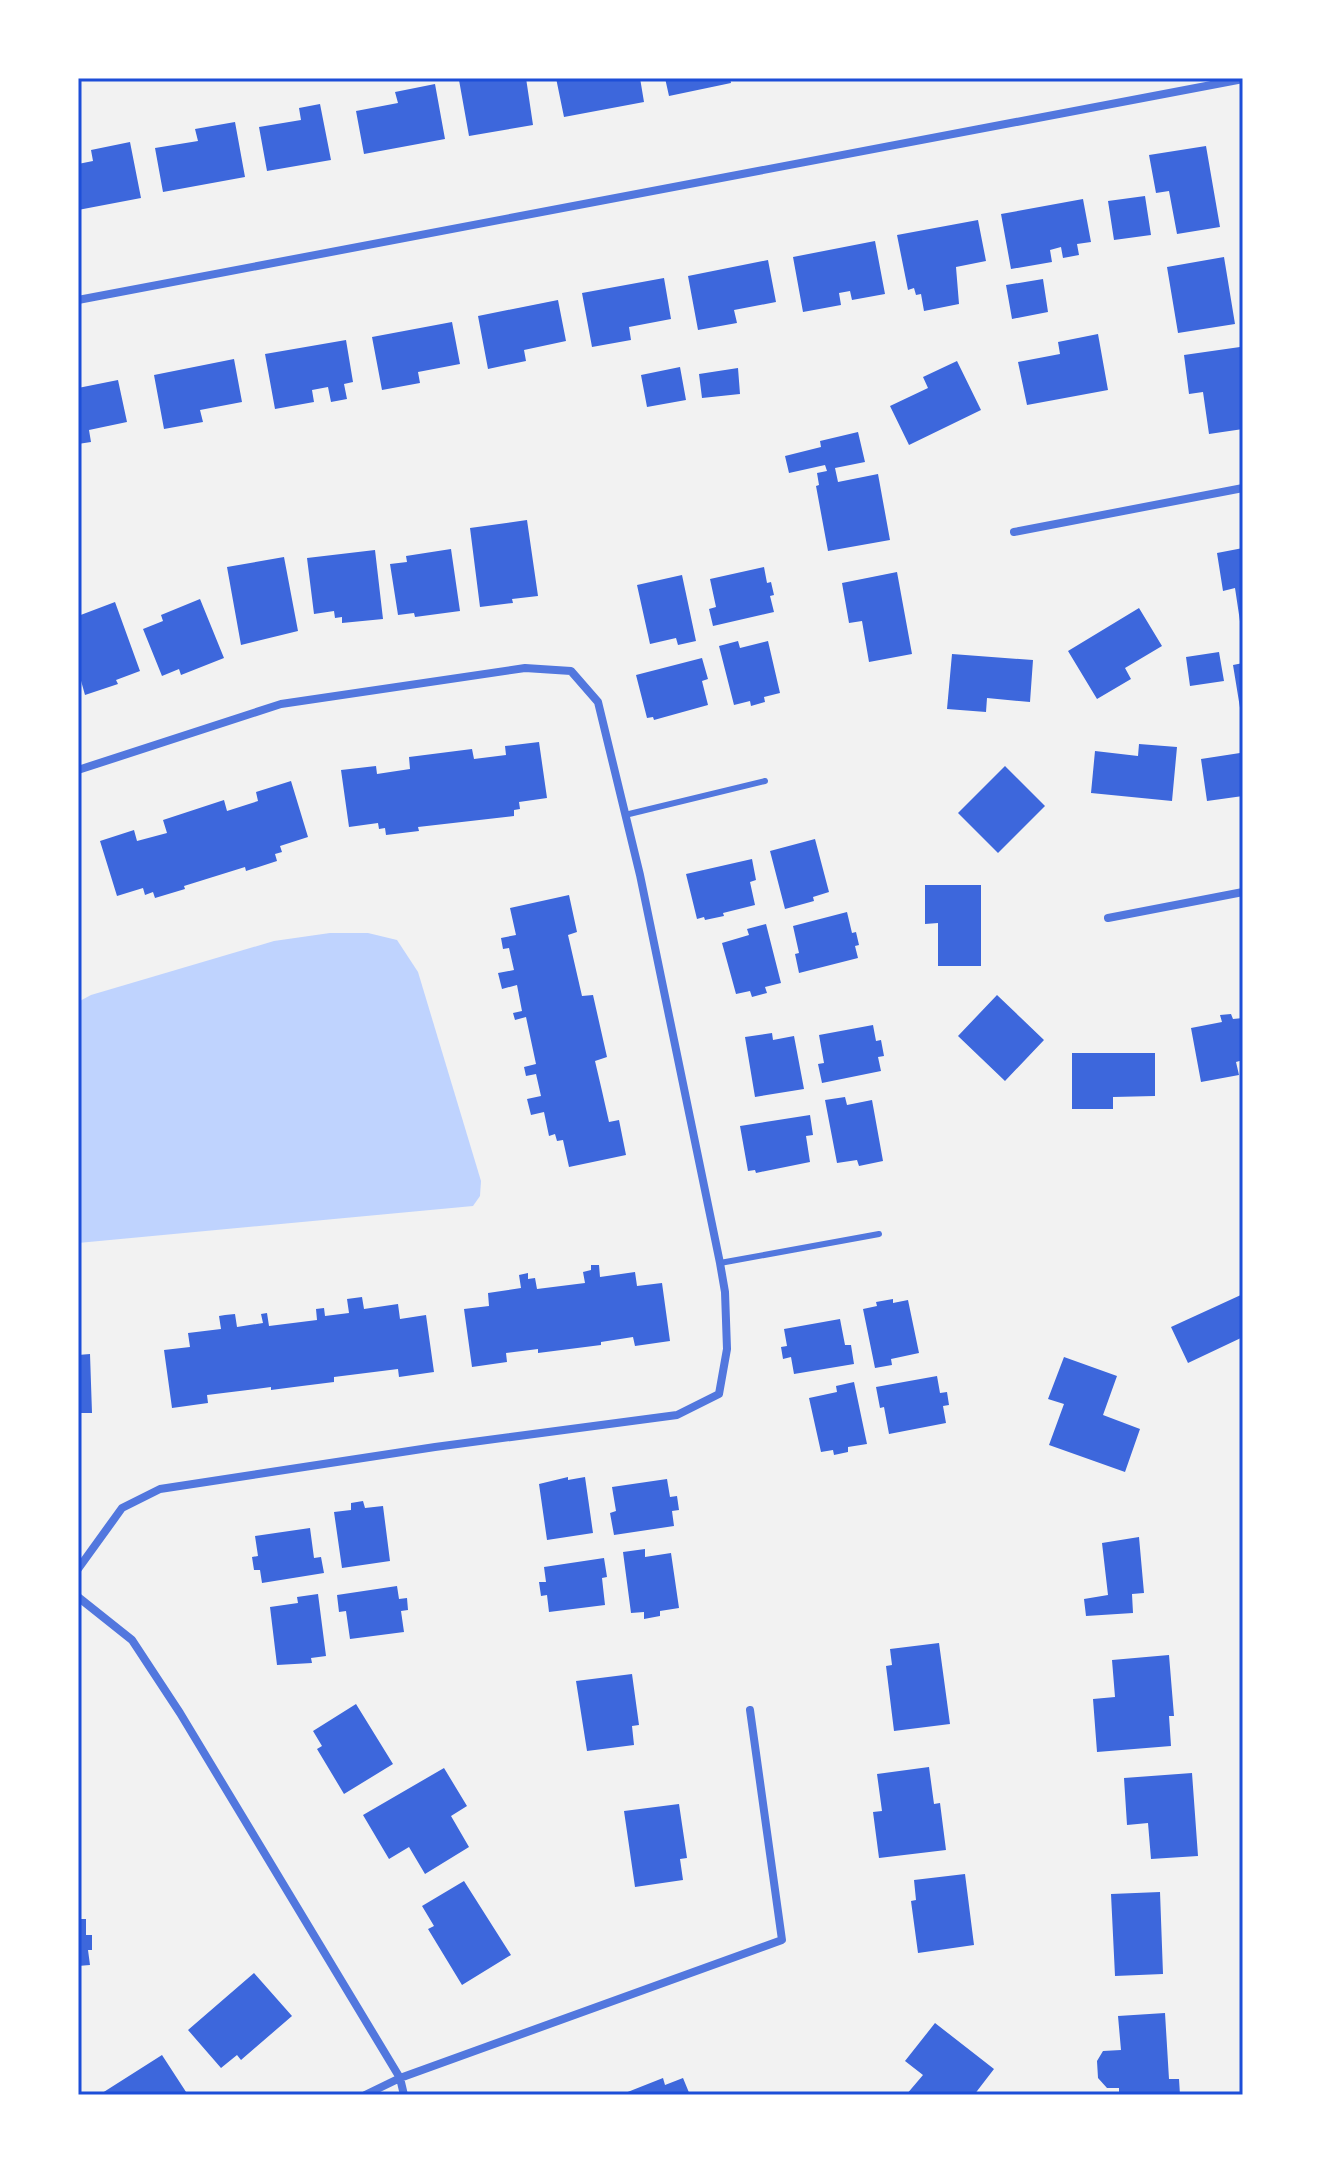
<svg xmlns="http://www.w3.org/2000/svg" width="1321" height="2173" font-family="Ubuntu,sans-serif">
<rect width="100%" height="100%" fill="#f2f2f2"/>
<!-- water -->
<path fill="#bfd3fe" d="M330 933H368L397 940 418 972 481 1181 480 1196 473 1206 78 1243V1002L91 995 274 941Z"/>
<!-- building -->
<path fill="#3d67dc" d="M470 78H526L533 125 469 136 459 80Z
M556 78H640L644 102 564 117Z
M665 78H730L731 83 669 96Z
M435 84 445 139 364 154 356 111 398 103 395 92Z
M320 104 331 160 267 171 259 127 301 120 299 108Z
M235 122 245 177 163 192 155 148 198 141 195 129Z
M130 142 141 198 78 210V164L93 161 91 150Z
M1206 146 1220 227 1177 234 1169 191 1156 193 1149 155Z
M1145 196 1151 235 1114 240 1108 201Z
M1083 199 1091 242 1077 244 1079 255 1063 258 1061 247 1050 250 1052 262 1011 269 1001 214Z
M978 220 986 261 956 267 959 304 924 311 921 294 916 295 914 288 908 290 897 235Z
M875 241 885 294 852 300 850 291 839 293 841 305 803 312 793 257Z
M1224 257 1235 324 1178 333 1167 267Z
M768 260 776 302 734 310 737 323 698 330 688 276Z
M664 278 671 319 629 327 631 340 592 347 582 293Z
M1043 279 1048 312 1012 319 1006 285Z
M558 300 566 341 524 350 526 361 488 369 478 316Z
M452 322 460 364 418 372 420 383 382 390 372 337Z
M1098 334 1108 390 1027 405 1018 362 1060 354 1058 342Z
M346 340 353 382 344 384 347 399 331 402 328 387 312 390 314 402 275 409 265 354Z
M1240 347 1243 366V429L1209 434 1203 392 1189 394 1184 355Z
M234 359 242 402 200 410 203 422 164 429 154 375Z
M957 361 981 410 909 445 890 406 928 388 923 377Z
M680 367 686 400 647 407 641 375Z
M738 368 740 394 702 398 699 374Z
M118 380 127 422 89 430 91 442 78 444V388Z
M858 432 865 462 835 468 838 482 878 474 890 540 828 551 816 486 819 485 817 473 827 471 825 465 789 473 785 456 821 447 820 441Z
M527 520 538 596 512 599 513 603 480 607 470 528Z
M1243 548V628H1241L1235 588 1223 591 1217 553Z
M451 549 460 611 415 617 414 613 398 615 390 564 407 562 406 556Z
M375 550 383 619 342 623V617L335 618 334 611 314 614 307 558Z
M284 557 298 631 241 645 227 567Z
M764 567 767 583 771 582 774 595 770 596 774 612 713 626 709 609 716 607 710 579Z
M897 572 912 654 869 662 862 621 849 623 842 583Z
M682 575 696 641 678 645 676 638 650 644 637 585Z
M200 599 224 658 181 675 179 669 162 676 143 629 163 621 161 615Z
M115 602 140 671 116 680 118 684 85 695 78 670V616Z
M1139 608 1162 646 1125 668 1131 679 1097 699 1068 651Z
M738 641 740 648 768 641 780 693 764 697 765 702 751 706 750 701 734 705 719 646Z
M1219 652 1224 681 1190 686 1186 657Z
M952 654 1033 660 1030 702 987 698 986 712 947 709Z
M702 658 708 679 702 681 708 705 654 720 653 717 647 718 636 675Z
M1243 663V713L1241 714 1233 665Z
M539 742 547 798 519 802 520 809 514 810V816L418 827 419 831 386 835 385 828 379 829 378 823 349 827 341 770 376 766 377 774 410 769 409 757 472 749 474 759 506 755 505 746Z
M1139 744 1177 747 1172 801 1091 793 1095 751 1138 756Z
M1240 753 1243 796 1207 801 1201 759Z
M1005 766 1045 806 998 853 958 813Z
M291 781 308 837 280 846 282 852 275 854 277 861 246 871 245 867 184 886 185 889 155 898 153 892 145 895 143 888 117 896 100 841 134 830 137 841 167 833 163 820 224 800 227 811 258 801 256 792Z
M815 839 829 892 813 897 814 901 785 909 770 851Z
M752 859 756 880 750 882 755 905 723 913 724 916 705 920 704 917 697 919 686 874Z
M925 885H981V966H938V923L925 924Z
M569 895 577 932 568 935 582 996 593 995 607 1057 595 1061 602 1091 609 1122 619 1120 626 1155 569 1167 563 1140 557 1141 555 1134 549 1136 544 1112 531 1115 527 1099 541 1096 536 1074 526 1076 524 1067 536 1064 526 1017 515 1020 513 1013 522 1011 517 985 502 989 498 973 514 970 509 948 503 949 501 938 516 935 510 908Z
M847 912 852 933 856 932 859 945 855 946 858 958 799 973 795 954 799 953 793 926Z
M766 924 781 983 765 987 767 993 752 997 750 991 736 994 722 943 749 935 747 929Z
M997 995 1044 1040 1005 1081 958 1036Z
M1231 1014 1233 1019 1243 1018V1060L1236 1062 1239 1075 1201 1082 1191 1028 1222 1022 1220 1015Z
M873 1025 876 1041 881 1040 884 1056 878 1057 881 1071 822 1083 818 1064 824 1063 819 1035Z
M772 1033 773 1040 794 1036 804 1089 755 1097 745 1037Z
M1072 1053H1155V1096L1113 1097V1109H1072Z
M845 1097 847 1105 872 1100 883 1161 859 1166 857 1160 837 1163 825 1100Z
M810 1115 813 1135 806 1136 810 1162 756 1173 755 1170 748 1171 740 1126Z
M591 1265H599L600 1277 635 1272 637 1286 662 1283 670 1341 635 1346 633 1337 601 1342V1345L538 1353V1349L506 1353 507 1362 472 1367 464 1309 489 1306 488 1293 521 1288 519 1275 528 1273V1279L535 1278 537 1289 585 1283 583 1272 591 1270Z
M1243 1294V1337L1188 1363 1171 1327Z
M362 1297 364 1309 398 1304 400 1319 426 1315 434 1372 399 1377 398 1369 334 1377V1382L302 1386 271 1390V1387L207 1395 208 1403 172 1408 164 1350 190 1347 188 1333 221 1329 219 1316 225 1315 235 1314 237 1327 263 1323 261 1314 267 1313 269 1326 317 1320 316 1309 324 1308 325 1316 349 1313 347 1299Z
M893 1299V1303L908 1300 919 1353 891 1359 892 1365 875 1368 863 1309 877 1306 876 1302Z
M840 1319 845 1345H851L854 1364 794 1374 791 1357 783 1359 781 1347 787 1346 784 1329Z
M90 1354 92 1413H78V1355Z
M1064 1357 1117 1376 1103 1415 1140 1429 1125 1472 1049 1445 1064 1404 1048 1399Z
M937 1376 940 1393 947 1392 949 1405 943 1406 946 1423 889 1434 884 1407 880 1408 876 1387Z
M854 1382 867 1444 848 1447V1452L834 1455 833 1450 821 1452 809 1398 837 1392 836 1386Z
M568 1477V1480L585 1477 593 1533 547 1540 539 1484Z
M667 1479 670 1497 677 1496 679 1510 672 1511 674 1526 614 1535 610 1513 616 1511 612 1487Z
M363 1501 365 1508 383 1506 390 1561 342 1568 334 1512 351 1510V1503Z
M310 1528 314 1558 321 1557 324 1573 262 1583 260 1570H254L252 1557 258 1556 255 1536Z
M1139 1537 1144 1593 1132 1594 1133 1613 1086 1616 1084 1599 1108 1595 1102 1543Z
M645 1549V1557L671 1553 679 1608 660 1611V1616L644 1619V1612L631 1613 623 1552Z
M604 1558 607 1577 602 1578 605 1605 549 1612 547 1595 541 1596 539 1582H546L544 1567Z
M397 1586 399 1599 407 1598 408 1610 401 1611 404 1632 350 1639 346 1611 339 1612 337 1595Z
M318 1594 326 1656 311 1658 312 1663 277 1665 270 1607 298 1603 297 1597Z
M939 1643 950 1724 894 1731 886 1666 892 1665 890 1649Z
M1169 1655 1174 1716H1169L1171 1746 1097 1752 1093 1699 1115 1697 1112 1660Z
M632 1674 639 1725 632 1726 634 1745 587 1751 576 1681Z
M356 1704 393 1764 344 1794 317 1749 322 1746 313 1731Z
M929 1767 934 1804 940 1803 946 1850 879 1858 873 1812 882 1811 877 1774Z
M444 1768 467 1806 451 1816 469 1847 425 1874 409 1847 389 1859 363 1815Z
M1192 1773 1198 1856 1151 1859 1148 1823 1127 1825 1124 1778Z
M679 1804 687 1858 680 1859 683 1880 635 1887 624 1811Z
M965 1874 974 1945 918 1953 911 1901 916 1900 914 1880Z
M464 1881 511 1955 462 1985 428 1929 434 1926 422 1906Z
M1160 1892 1163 1974 1115 1976 1111 1894Z
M78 1919H86V1935H92V1950H88L90 1965 78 1966Z
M254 1973 292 2016 241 2060 237 2055 221 2068 188 2030Z
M1165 2013 1169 2079H1179L1180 2095H1119V2088H1107L1098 2078 1097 2061 1103 2051 1121 2050 1118 2016Z
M935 2023 994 2069 974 2095H906L923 2075 905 2061Z
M162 2055 188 2095H99Z
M663 2078 665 2085 683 2078 690 2095H620Z"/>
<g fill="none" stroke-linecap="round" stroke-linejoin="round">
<!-- service -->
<path stroke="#5277de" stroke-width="6" d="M625 815 765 781
M720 1263 879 1234"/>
<!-- minor -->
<path stroke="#5277de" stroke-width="8" d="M78 300 1243 79
M1014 532 1243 488
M78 770 281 704 525 668 571 671 598 702 640 875 720 1263 725 1292 727 1349 719 1394 677 1415 435 1447 160 1489 122 1508 78 1569
M1108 918 1243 892
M78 1597 132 1640 180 1713 400 2078 404 2095
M365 2095 400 2078 782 1940 750 1710"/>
</g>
<!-- border -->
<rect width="1321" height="2173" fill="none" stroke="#ffffff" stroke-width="160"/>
<rect x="80" y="80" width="1161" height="2013" fill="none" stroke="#1d4ed8" stroke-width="3"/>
</svg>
